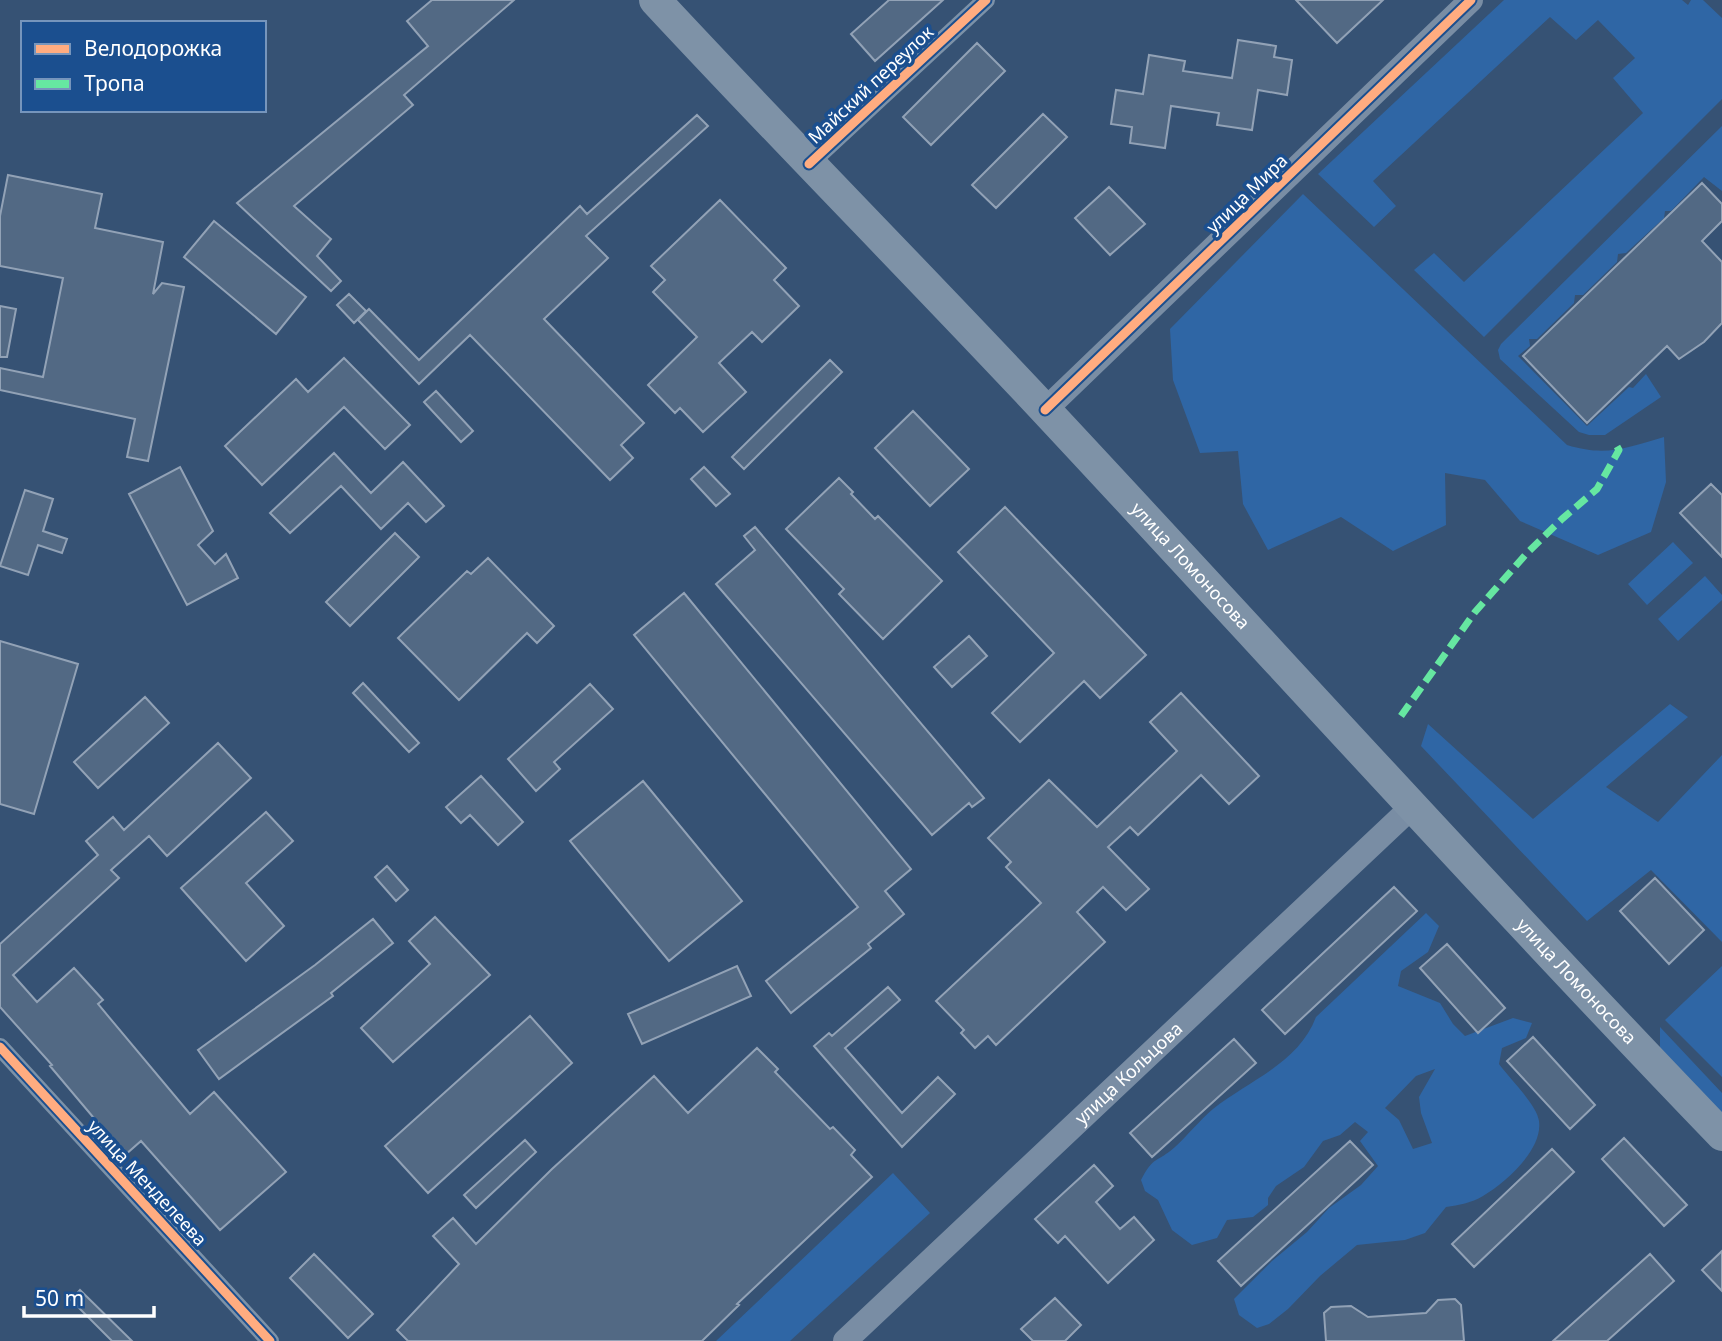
<svg xmlns="http://www.w3.org/2000/svg" width="1722" height="1341" font-family="'Noto Sans',sans-serif">
<rect width="100%" height="100%" fill="#365274"/>
<!-- green -->
<path fill="#2f66a5" fill-rule="evenodd" d="M1504 0H1682L1688 5 1691 0H1703L1722 18V99L1484 337 1414 270 1434 253 1464 282 1643 113 1613 78 1635 58 1598 20 1576 40 1550 17 1373 181 1396 206 1374 227 1318 174Z
M1722 126V191L1704 177 1671 211H1665L1664 218 1626 253 1618 254 1617 262 1583 295H1575L1574 303 1537 339H1529L1530 346 1518 356 1587 426 1629 387 1633 388 1646 374 1661 397 1605 435H1589L1579 432 1500 359 1498 350 1501 344Z
M1303 194 1567 445C1606 457 1626 448 1664 437L1666 482 1651 532 1598 555 1520 521 1485 480 1445 473 1446 525 1393 551 1341 517 1268 550 1243 504 1238 451 1200 453 1173 380 1170 329Z
M1673 542 1693 563 1647 605 1628 584Z
M1705 576 1722 595V600L1678 641 1658 619Z
M1670 704 1688 717 1606 787 1658 822 1722 755V942L1651 870 1587 921 1421 746 1428 724 1533 819Z
M1426 913 1439 926 1428 952 1401 971 1398 986 1440 1003 1453 1024 1465 1036 1513 1018 1532 1023 1526 1038 1502 1048 1499 1064C1510 1079 1537 1105 1539 1121 1543 1150 1505 1183 1483 1196 1471 1203 1459 1205 1446 1207L1425 1233 1405 1240 1357 1245 1320 1276 1288 1309 1269 1324 1257 1328 1239 1315 1234 1299 1272 1261 1307 1232 1329 1208 1361 1185 1378 1166 1360 1141 1368 1132 1355 1122 1340 1135 1323 1141 1304 1167 1276 1186 1268 1198V1205L1253 1217 1227 1220 1217 1238 1192 1245 1172 1230 1158 1200 1145 1191 1141 1180C1154 1155 1157 1163 1175 1147 1188 1135 1199 1121 1213 1109 1248 1081 1299 1063 1316 1017ZM1435 1069 1419 1097 1421 1113 1432 1143 1413 1149 1399 1120 1385 1108 1416 1076Z
M1722 966V1077L1665 1020Z
M1660 1027 1722 1093V1115L1660 1050Z
M893 1173 930 1213 790 1341H716Z"/>
<!-- building -->
<path fill="#526984" stroke="#92a2b6" stroke-width="2" d="M432 0H514L404 95 413 105 294 206 331 239 317 256 341 281 331 291 237 203 428 46 407 21Z
M889 0H943L875 61 851 34Z
M1296 0H1383L1337 43Z
M1238 40 1276 46 1274 57 1292 60 1287 95 1258 90 1252 130 1217 125 1219 113 1171 106 1165 148 1130 143 1132 127 1111 124 1116 90 1143 94 1149 55 1185 61 1183 71 1232 78Z
M977 43 1005 71 931 145 903 117Z
M1043 114 1067 137 996 208 972 185Z
M697 115 708 126 586 236 608 258 544 319 644 423 621 445 633 458 610 480 470 335 419 384 358 320 369 309 419 360 580 206 587 214Z
M8 175 102 194 95 228 163 242 153 294 162 283 184 287 148 461 127 457 135 419 0 390V368L43 377 63 278 0 266V216Z
M1702 183 1722 204V221L1702 241 1722 262V323L1704 342 1679 359 1667 346 1587 423 1523 356Z
M1109 187 1145 224 1110 255 1075 218Z
M720 200 786 268 774 280 799 306 762 342 752 332 719 363 746 392 703 432 680 408 675 413 648 385 697 337 653 292 665 280 651 266Z
M214 221 306 297 276 334 184 257Z
M349 294 366 311 354 323 337 305Z
M0 306 16 309 7 357H0Z
M344 358 410 425 385 449 344 407 262 485 225 446 296 379 308 392Z
M830 360 842 372 744 469 732 457Z
M436 391 473 431 461 442 424 402Z
M913 411 969 469 930 506 875 448Z
M334 453 371 493 403 462 444 506 426 522 408 503 381 529 341 486 290 533 270 513Z
M180 467 213 531 198 545 215 564 226 554 238 578 187 605 129 494Z
M704 467 730 494 716 506 691 479Z
M839 478 853 492 851 494 875 519 878 516 942 581 883 639 839 594 844 589 786 529Z
M1711 484 1722 495V557L1680 513Z
M25 490 53 499 43 531 67 539 62 553 38 545 28 575 0 566Z
M1005 507 1146 655 1100 698 1084 681 1020 742 992 713 1054 653 958 552Z
M755 527 984 798 972 807 969 803 932 835 716 584 755 550 744 536Z
M395 533 419 557 350 626 326 602Z
M488 558 554 626 537 643 527 633 459 700 398 638 467 571 471 574Z
M684 593 911 869 885 891 904 914 868 944 871 948 791 1013 766 981 858 907 634 635Z
M969 636 987 656 952 687 934 667Z
M0 641 78 664 34 814 0 804Z
M363 683 419 743 409 752 353 693Z
M590 684 613 709 554 762 560 769 536 791 508 759Z
M1181 693 1259 776 1229 804 1201 775 1138 835 1130 827 1108 847 1149 889 1126 910 1103 887 1077 912 1105 942 996 1045 988 1036 975 1048 961 1033 964 1030 936 1001 1041 903 1006 867 1011 862 988 838 1049 780 1097 827 1177 751 1150 722Z
M145 697 169 723 98 788 74 762Z
M218 743 251 778 167 856 149 836 111 870 119 878 13 975 37 1002 74 968 103 1000 98 1004 190 1114 214 1092 286 1172 220 1230 141 1141 125 1155 50 1066 52 1065 0 1007V944L98 855 86 841 113 817 124 830Z
M481 776 523 822 498 845 470 815 461 823 446 807Z
M643 781 742 901 669 961 570 841Z
M266 812 293 841 246 883 284 926 246 961 181 888Z
M387 866 408 890 396 901 375 877Z
M1655 878 1704 930 1669 964 1620 911Z
M1394 887 1417 911 1285 1034 1262 1010Z
M435 917 490 975 393 1062 361 1028 430 964 409 941Z
M373 919 393 943 331 993 333 996 219 1079 198 1050 315 965Z
M1447 944 1505 1008 1478 1033 1420 968Z
M737 966 751 996 642 1044 628 1014Z
M888 987 900 1000 845 1048 902 1113 938 1077 955 1094 902 1147 814 1046 829 1033 832 1036Z
M530 1016 572 1063 428 1193 385 1146Z
M1533 1037 1595 1105 1570 1129 1507 1061Z
M1234 1039 1256 1063 1152 1157 1130 1133Z
M757 1048 778 1069 775 1072 830 1129 833 1127 855 1150 851 1155 872 1177 737 1304 739 1305 702 1341H408L397 1330 459 1264 433 1236 453 1218 476 1244 552 1169 654 1076 688 1113Z
M1624 1138 1687 1205 1664 1226 1602 1159Z
M525 1140 536 1152 476 1208 464 1195Z
M1350 1141 1373 1165 1241 1286 1218 1261Z
M1552 1149 1574 1172 1474 1267 1452 1244Z
M1094 1165 1113 1186 1096 1202 1120 1229 1134 1217 1154 1240 1108 1283 1065 1236 1058 1243 1035 1219Z
M1722 1251V1291L1702 1270Z
M314 1254 373 1314 348 1338 290 1278Z
M1650 1254 1674 1281 1607 1341H1553Z
M80 1290 132 1341H112L71 1300Z
M1055 1298 1081 1325 1065 1341H1033L1021 1329Z
M1455 1299 1461 1305 1464 1341H1326L1324 1313 1331 1307 1351 1306 1368 1317 1426 1313 1438 1300Z"/>
<g fill="none" stroke-linecap="round" stroke-linejoin="round">
<!-- street -->
<path stroke="#7d92a8" stroke-width="18" d="M809 164 986 0
M0 1047 270 1341"/>
<!-- secondary -->
<g stroke="#798da4" stroke-width="24">
<path d="M1045 410 1471 0"/>
<path id="s1" d="M845 1341 1413 806"/>
</g>
<!-- highway -->
<path stroke="#7e92a7" stroke-width="32" id="s2" d="M655 0C785 140 919 275 1049 414 1273 654 1494 898 1722 1135"/>
<!-- quiet -->
<path stroke="#66e7a1" stroke-width="7" stroke-dasharray="14 7" stroke-linecap="butt" d="M1401 716 1475 612 1527 553 1562 519 1597 489 1619 450 1614 441"/>
<defs>
<path id="cycleway" d="M809 164 986 0
M1045 410 1471 0
M0 1047 270 1341"/>
</defs>
<!-- cycleway casing -->
<use href="#cycleway" stroke="#1b4f8f" stroke-width="13"/>
<!-- cycleway -->
<use href="#cycleway" stroke="#ffac80" stroke-width="9"/>
</g>
<g text-anchor="middle" stroke-width="7" stroke-linejoin="round" paint-order="stroke">
<!-- street labels -->
<g font-size="18" fill="#fff" stroke="#1b4f8f">
<text transform="translate(871 85) rotate(-43)" y="6">Майский переулок</text>
<text transform="translate(1247 194) rotate(-44)" y="6">улица Мира</text>
<text dy="6" stroke="none"><textPath href="#s2" startOffset="779">улица Ломоносова</textPath></text>
<text dy="6" stroke="none"><textPath href="#s2" startOffset="1346">улица Ломоносова</textPath></text>
<text dy="6" stroke="none"><textPath href="#s1" startOffset="390">улица Кольцова</textPath></text>
<text transform="translate(147 1183) rotate(47)" y="6">улица Менделеева</text>
</g>
</g>
<!-- legend -->
<rect x="21" y="21" width="245" height="91" fill="#1b4f8f" stroke="#7695bc" stroke-width="2"/>
<rect x="35" y="44" width="35" height="10" fill="#ffac80" stroke="#7695bc" stroke-width="2"/>
<text x="84" y="56" font-size="21" fill="#ffffff">Велодорожка</text>
<rect x="35" y="79" width="35" height="10" fill="#66e7a1" stroke="#7695bc" stroke-width="2"/>
<text x="84" y="91" font-size="21" fill="#ffffff">Тропа</text>
<!-- scale -->
<path d="M24 1306v10h130v-10" fill="none" stroke="#ffffff" stroke-width="3.5"/>
<text x="35" y="1306" font-size="21" fill="#ffffff" stroke="#1b4f8f" stroke-width="5" paint-order="stroke">50 m</text>
</svg>
